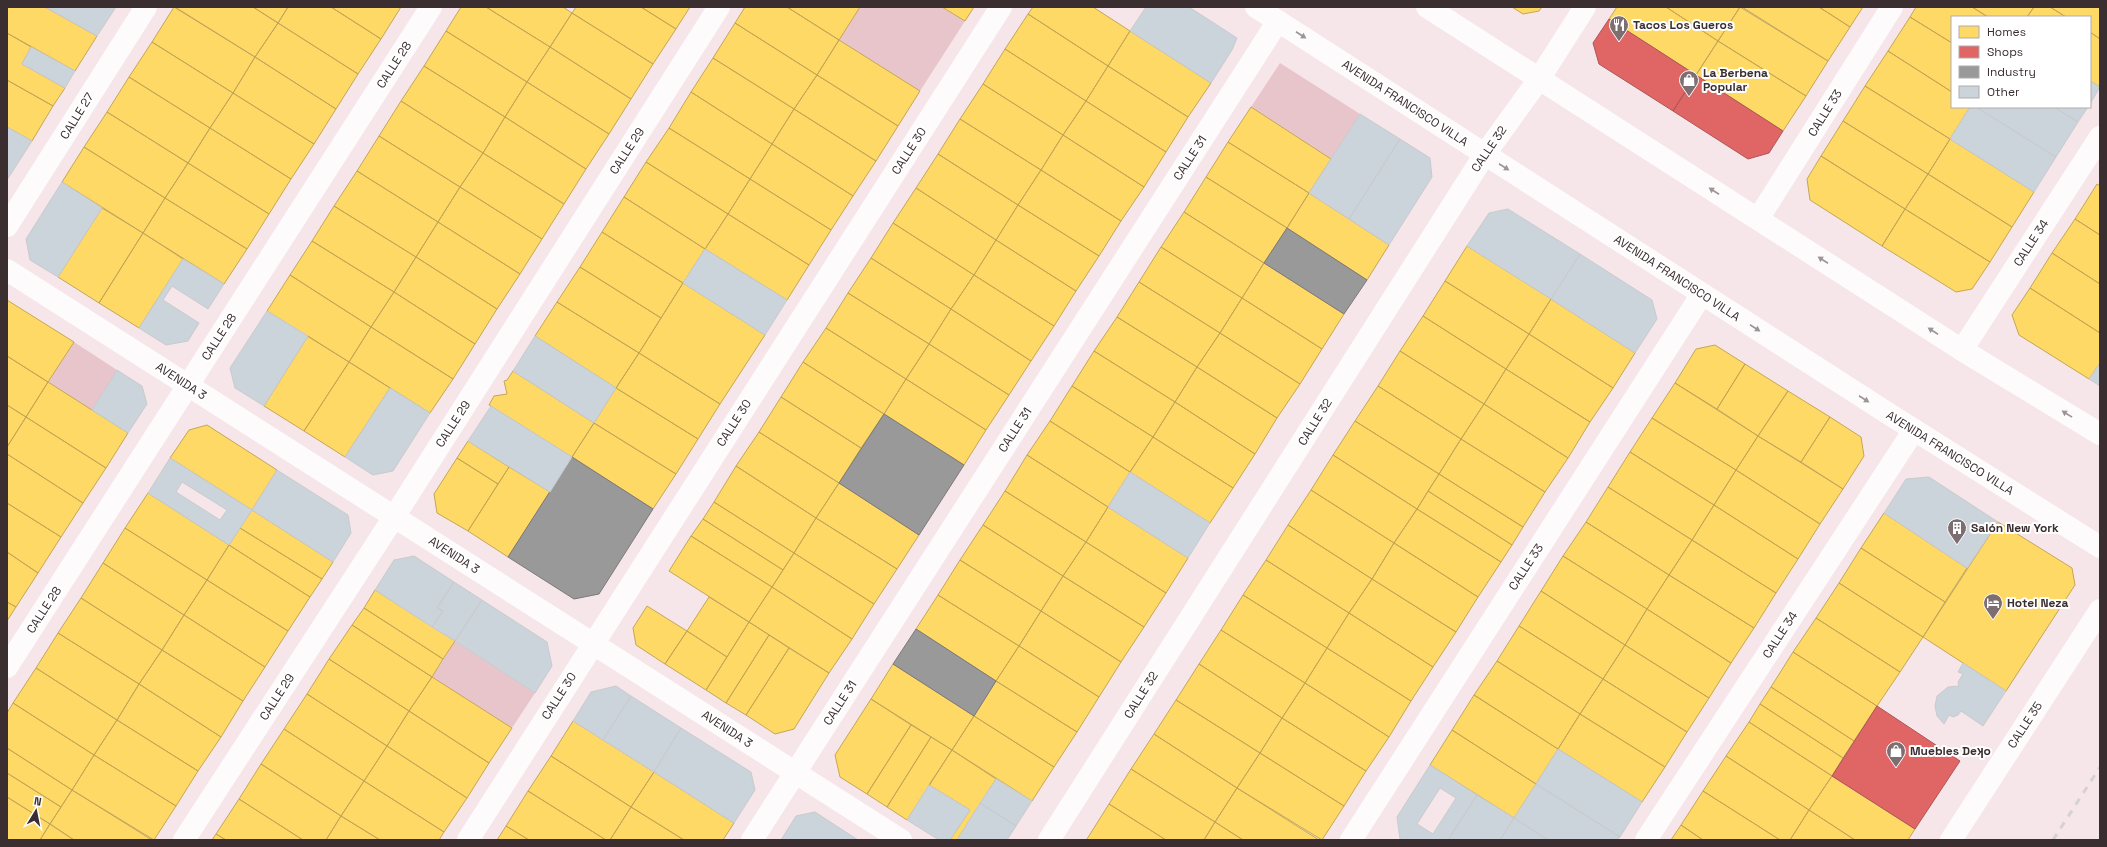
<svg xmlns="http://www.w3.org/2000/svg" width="2107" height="847" font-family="'Space Grotesk',sans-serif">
<rect width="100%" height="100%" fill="#f6e6e9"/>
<!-- green -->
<path fill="#e8c5cb" d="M860 7H942L965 21 920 91 839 40Z
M1280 63 1360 114 1331 159 1251 107Z
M74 342 117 370 92 410 48 382Z
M455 641 535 693 512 728 432 677Z"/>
<!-- homes -->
<path fill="#ffd966" stroke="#c4a656" d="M7 7H45L97 36 75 71 7 33Z
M174 7 255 57 233 93 152 42Z
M175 7H253L278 23 255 57Z
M253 7H288L278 23Z
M288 7H331L381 39 358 74 278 23Z
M331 7H401L381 39Z
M461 7H486L550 47 527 82 446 31Z
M486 7H563L572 13 550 47Z
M576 7H641L676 29 653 64 572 13Z
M641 7H690L676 29Z
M745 7H787L839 40 817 75 735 23Z
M787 7H860L839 40Z
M942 7H974L965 21Z
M1033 7H1093L1130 31 1108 66 1028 14Z
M1512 7H1542L1539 11 1523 14Z
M1617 7H1666L1718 41 1696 75 1609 19Z
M1666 7H1740L1718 41Z
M1740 7 1828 61 1806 96 1718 41Z
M1742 7H1819L1850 27 1828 61Z
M1819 7H1863L1850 27Z
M1916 7H1972L1988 17H1952V43L1910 17Z
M1972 7H2034L2027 17H1988Z
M2034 7H2050L2066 17H2027Z
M2050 7H2100V39L2090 32V17H2066Z
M572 13 653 64 631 99 550 47Z
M1028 14 1108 66 1086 101 1005 49Z
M1910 17 1952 43V92L1888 51Z
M278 23 358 74 336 109 255 57Z
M735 23 817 75 794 109 713 58Z
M446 31 527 82 505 117 424 66Z
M1130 31 1211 83 1188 117 1108 66Z
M2090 32 2100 39V87L2090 81Z
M7 33 31 47 22 64 65 88 53 106 7 80Z
M839 40 920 91 898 126 817 75Z
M1718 41 1806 96 1783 131 1696 75Z
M152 42 233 93 210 128 129 77Z
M550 47 631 99 609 134 527 82Z
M1005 49 1086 101 1063 135 983 84Z
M1888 51 1952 92V107H1970L1950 139 1865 86Z
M255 57 336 109 314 144 233 93Z
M713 58 794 109 772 144 691 92Z
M424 66 505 117 483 153 401 101Z
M1108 66 1188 117 1166 152 1086 101Z
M817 75 898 126 876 161 794 109Z
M129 77 210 128 188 163 107 112Z
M7 80 53 106 32 141 7 127Z
M527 82 609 134 586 169 505 117Z
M983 84 1063 135 1041 170 960 119Z
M1865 86 1950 139 1928 174 1843 121Z
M691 92 772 144 750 179 669 128Z
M233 93 314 144 291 179 210 128Z
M401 101 483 153 460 187 379 136Z
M1086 101 1166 152 1144 187 1063 135Z
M1251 107 1331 159 1309 193 1228 142Z
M794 109 876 161 853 196 772 144Z
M107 112 188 163 165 198 84 147Z
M505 117 586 169 564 204 483 153Z
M960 119 1041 170 1018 205 938 154Z
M1843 121 1928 174 1905 209 1821 156Z
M210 128 291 179 269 214 188 163Z
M669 128 750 179 728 214 646 162Z
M1063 135 1144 187 1121 221 1041 170Z
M379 136 460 187 438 222 357 171Z
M1950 139 2034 192 2012 227 1928 174Z
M1228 142 1309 193 1287 228 1206 177Z
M772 144 853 196 831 230 750 179Z
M84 147 165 198 143 233 62 182Z
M483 153 564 204 542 239 460 187Z
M938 154 1018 205 996 240 916 188Z
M1821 156 1905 209 1882 246 1810 200 1807 179Z
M646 162 728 214 705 249 624 197Z
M188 163 269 214 247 249 165 198Z
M1041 170 1121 221 1099 256 1018 205Z
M357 171 438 222 416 257 334 206Z
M1928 174 2012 227 1990 262 1905 209Z
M1206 177 1287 228 1264 263 1184 212Z
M750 179 831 230 809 265 728 214Z
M2097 184 2100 186V235L2075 219Z
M460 187 542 239 520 274 438 222Z
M916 188 996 240 974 275 893 223Z
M1309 193 1389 245 1367 280 1287 228Z
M624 197 705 249 683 283 602 232Z
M165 198 247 249 224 284 143 233Z
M1018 205 1099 256 1076 291 996 240Z
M334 206 416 257 394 292 312 241Z
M102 208 143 233 99 303 58 277Z
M1905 209 1990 262 1972 289 1956 292 1882 246Z
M1184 212 1264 263 1242 298 1161 247Z
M728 214 809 265 787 300 705 249Z
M2075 219 2100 235V284L2052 253Z
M438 222 520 274 497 309 416 257Z
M893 223 974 275 951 309 871 258Z
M602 232 683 283 661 318 580 267Z
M143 233 183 259 139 328 99 303Z
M996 240 1076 291 1054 326 974 275Z
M312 241 394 292 371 327 290 275Z
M1467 246 1551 299 1529 334 1445 281Z
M1161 247 1242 298 1220 333 1139 282Z
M2052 253 2100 284V333L2030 288Z
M416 257 497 309 475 344 394 292Z
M871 258 951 309 929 344 848 293Z
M1264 263 1344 314 1322 349 1242 298Z
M580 267 661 318 639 353 557 302Z
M290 275 371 327 349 362 267 311Z
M974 275 1054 326 1031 361 951 309Z
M1445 281 1529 334 1506 369 1423 316Z
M1139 282 1220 333 1197 367 1117 317Z
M683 283 765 335 720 404 639 353Z
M2030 288 2100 333V363L2089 379 2019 335 2012 315Z
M394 292 475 344 453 379 371 327Z
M848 293 929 344 906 379 826 328Z
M1242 298 1322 349 1300 384 1220 333Z
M1551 299 1635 353 1613 388 1529 334Z
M7 300 74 342 48 382 7 356Z
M557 302 639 353 616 388 535 336Z
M951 309 1031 361 1009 395 929 344Z
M1423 316 1506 369 1484 404 1400 351Z
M1117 317 1197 367 1175 402 1094 351Z
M371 327 453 379 430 413 349 362Z
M826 328 906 379 884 414 803 362Z
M1220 333 1300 384 1277 418 1197 367Z
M1529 334 1613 388 1590 422 1506 369Z
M308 336 349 362 304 431 264 406Z
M929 344 1009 395 986 430 906 379Z
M1715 345 1745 364 1717 409 1675 383 1696 349Z
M1094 351 1175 402 1153 437 1072 386Z
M1400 351 1484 404 1461 439 1378 386Z
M639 353 720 404 698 439 616 388Z
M7 356 48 382 26 417 7 405Z
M349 362 390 388 345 457 304 431Z
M803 362 884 414 861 448 781 397Z
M1745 364 1788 391 1758 436 1717 409Z
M1197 367 1277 418 1255 454 1175 402Z
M1506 369 1590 422 1568 458 1484 404Z
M513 371 594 423 572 457 489 405 494 396 507 394 504 381 507 380Z
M906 379 986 430 964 465 884 414Z
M48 382 128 433 106 468 26 417Z
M1675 383 1758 436 1736 470 1652 418Z
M1072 386 1153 437 1130 472 1050 421Z
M1378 386 1461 439 1439 474 1355 421Z
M616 388 698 439 676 474 594 423Z
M1788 391 1830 417 1801 462 1758 436Z
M781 397 861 448 839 483 759 432Z
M1175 402 1255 454 1233 488 1153 437Z
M1484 404 1568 458 1545 492 1461 439Z
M7 405 26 417 7 447Z
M26 417 106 468 83 503 7 454V447Z
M1830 417 1861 437 1864 456 1843 489 1801 462Z
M1652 418 1736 470 1714 505 1630 452Z
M1050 421 1130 472 1108 507 1027 455Z
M1355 421 1439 474 1417 509 1333 455Z
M594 423 676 474 653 509 572 457Z
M207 425 277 470 252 510 170 458 189 430Z
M759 432 839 483 816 518 736 466Z
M1758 436 1843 489 1820 524 1736 470Z
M1153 437 1233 488 1210 523 1130 472Z
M1461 439 1545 492 1523 527 1439 474Z
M468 441 509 467 498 484 457 458Z
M1630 452 1714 505 1692 540 1608 487Z
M7 454 83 503 61 537 7 503Z
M1027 455 1108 507 1086 542 1005 491Z
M1333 455 1417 509 1394 543 1311 490Z
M457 458 498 484 468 531 437 513 434 494Z
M736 466 816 518 794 553 714 502Z
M509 467 550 492 508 557 468 531Z
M1736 470 1820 524 1798 559 1714 505Z
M1439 474 1523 527 1512 545 1428 491Z
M839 483 919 535 897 569 816 518Z
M1608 487 1692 540 1669 575 1586 522Z
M1311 490 1394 543 1372 579 1288 525Z
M1005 491 1086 542 1063 576 983 525Z
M1428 491 1512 545 1501 562 1417 509Z
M148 493 229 545 207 580 125 528Z
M714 502 794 553 783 570 703 519Z
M7 503 61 537 38 573 7 552Z
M1714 505 1798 559 1776 593 1692 540Z
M1108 507 1188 558 1166 593 1086 542Z
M1417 509 1501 562 1478 597 1394 543Z
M252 510 333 562 322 579 240 528Z
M1884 513 1967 568 1945 602 1861 548Z
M816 518 897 569 874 604 794 553Z
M703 519 783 570 772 587 691 536Z
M1586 522 1669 575 1647 609 1563 556Z
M1998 522 2072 568 2075 585 2006 691 1923 637Z
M983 525 1063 576 1041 611 960 560Z
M1288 525 1372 579 1349 613 1266 560Z
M125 528 207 580 184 615 103 563Z
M240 528 322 579 310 597 229 545Z
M691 536 772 587 749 622 669 571Z
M1692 540 1776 593 1754 628 1669 575Z
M1086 542 1166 593 1144 627 1063 576Z
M1394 543 1478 597 1456 632 1372 579Z
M229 545 310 597 288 631 207 580Z
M1861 548 1945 602 1923 637 1839 583Z
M7 552 38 573 16 607 7 602Z
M794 553 874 604 852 639 772 587Z
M1563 556 1647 609 1625 645 1541 591Z
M960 560 1041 611 1019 646 938 595Z
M1266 560 1349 613 1327 648 1243 595Z
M103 563 184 615 162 650 81 598Z
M1669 575 1754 628 1731 663 1647 609Z
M1063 576 1144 627 1121 662 1041 611Z
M1372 579 1456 632 1433 667 1349 613Z
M207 580 288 631 265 667 184 615Z
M1839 583 1923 637 1900 672 1816 618Z
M772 587 852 639 829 673 749 622Z
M375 590 455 641 443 659 364 608Z
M1541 591 1625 645 1603 679 1519 626Z
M938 595 1019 646 996 681 916 629Z
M1243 595 1327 648 1305 683 1221 630Z
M709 597 749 622 727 657 687 631Z
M81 598 162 650 139 684 58 633Z
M7 602 16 607 7 621Z
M647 606 687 631 665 664 636 645 633 628Z
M364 608 443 659 432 677 352 625Z
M1647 609 1731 663 1709 698 1625 645Z
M1041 611 1121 662 1099 697 1019 646Z
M1349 613 1433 667 1411 701 1327 648Z
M184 615 265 667 243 701 162 650Z
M1816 618 1900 672 1877 706 1793 652Z
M749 622 769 635 726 703 706 690Z
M352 625 432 677 409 711 329 659Z
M1519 626 1603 679 1580 714 1497 661Z
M1221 630 1305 683 1282 718 1199 664Z
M687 631 727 657 706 690 665 664Z
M58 633 139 684 117 720 36 668Z
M769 635 789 648 746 715 726 703Z
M1625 645 1709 698 1687 732 1603 679Z
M1019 646 1099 697 1077 732 996 681Z
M789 648 829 673 794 729 775 734 746 715Z
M1327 648 1411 701 1389 737 1305 683Z
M162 650 243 701 221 737 139 684Z
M1793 652 1877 706 1854 741 1771 687Z
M329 659 409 711 387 746 307 694Z
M1497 661 1580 714 1558 749 1474 695Z
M893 664 974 716 952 750 871 699Z
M1199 664 1282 718 1260 753 1176 700Z
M36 668 117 720 94 755 13 703Z
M432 677 512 728 489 763 409 711Z
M1603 679 1687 732 1665 767 1580 714Z
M996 681 1077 732 1054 767 974 716Z
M1305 683 1389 737 1366 771 1282 718Z
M139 684 221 737 198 771 117 720Z
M1771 687 1854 741 1843 758 1760 704Z
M307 694 387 746 364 781 284 729Z
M1474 695 1558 749 1536 784 1452 730Z
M871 699 911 725 867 794 840 777 835 755Z
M1176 700 1260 753 1237 788 1154 734Z
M13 703 94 755 72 790 7 748V713Z
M1760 704 1843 758 1832 776 1749 722Z
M409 711 489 763 467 798 387 746Z
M1580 714 1665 767 1642 802 1558 749Z
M974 716 1054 767 1032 801 952 750Z
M1282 718 1366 771 1344 806 1260 753Z
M117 720 198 771 176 806 94 755Z
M573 721 654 772 631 807 551 756Z
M1749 722 1832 776 1809 810 1726 756Z
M911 725 931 737 887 807 867 794Z
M284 729 364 781 341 816 261 764Z
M1452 730 1536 784 1514 818 1430 765Z
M1154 734 1237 788 1215 822 1131 769Z
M931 737 952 750 907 820 887 807Z
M387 746 467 798 444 832 364 781Z
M7 748 72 790 61 807 7 773Z
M952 750 996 779 957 840H950L970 810 929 785Z
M1260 753 1344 806 1322 840 1237 788Z
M94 755 176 806 154 840 72 790Z
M551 756 631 807 610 840H606L528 791Z
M1726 756 1809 810 1790 840H1780L1703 791Z
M261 764 341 816 326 840H303L239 799Z
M1131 769 1215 822 1204 840H1166L1109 804Z
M654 772 734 823 723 840H684L631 807Z
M7 773 61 807 50 824 7 797Z
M1832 776 1915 829 1908 840H1855L1809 810Z
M364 781 444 832 439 840H380L341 816Z
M1237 788 1319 840H1243L1215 822Z
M72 790 152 840H74L50 824Z
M528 791 606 840H529L506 826Z
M1703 791 1780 840H1703L1681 825Z
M7 797 50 824 40 840H7Z
M239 799 303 840H226L216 834Z
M1109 804 1166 840H1088L1087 839Z
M631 807 684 840H610Z
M1809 810 1855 840H1790Z
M341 816 380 840H326Z
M1215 822 1243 840H1204Z
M50 824 74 840H40Z
M1681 825 1703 840H1671Z
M506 826 529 840H497Z
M216 834 226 840H212Z"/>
<!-- shops -->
<path fill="#e06666" stroke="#ae5556" d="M1609 19 1696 75 1673 111 1599 64 1593 43Z
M1696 75 1783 131 1769 153 1748 159 1673 111Z
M1877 706 1960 761 1915 829 1832 776Z"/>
<!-- industry -->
<path fill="#999" stroke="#7d797a" d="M1287 228 1367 280 1344 314 1264 263Z
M884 414 964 465 919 535 839 483Z
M572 457 653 509 599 594 574 599 508 557Z
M916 629 996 681 974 716 893 664Z"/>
<!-- building -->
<path fill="#cad4da" stroke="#cacacd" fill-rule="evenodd" d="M45 7H116L97 36Z
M1146 7H1189L1237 38 1232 50 1211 83 1130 31Z
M31 47 75 71 65 88 22 64Z
M2090 81 2100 87 2090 104Z
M1970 107H1976L2056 157 2034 192 1950 139Z
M1976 107H2054L2078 122 2056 157Z
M2054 107H2088L2078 122Z
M1360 114 1400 139 1349 219 1309 193Z
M7 127 32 141 7 180Z
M1400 139 1430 158 1432 177 1389 245 1349 219Z
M62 182 102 208 58 277 30 260 26 239Z
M1508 209 1580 254 1551 299 1467 246 1489 213Z
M705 249 787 300 765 335 683 283Z
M1580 254 1652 300 1657 319 1635 353 1551 299Z
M183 259 224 284 208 309 172 286 163 300 199 323 188 341 166 345 139 328Z
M267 311 308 336 264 406 235 388 230 368Z
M535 336 616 388 594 423 513 371Z
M2100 363V386L2089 379Z
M117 370 142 386 147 404 128 433 92 410Z
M390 388 430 413 393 471 373 475 345 457Z
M491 406 572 457 550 492 468 441Z
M170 458 252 510 229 545 148 493ZM182 482 227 510 220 520 176 492Z
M277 470 348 515 351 533 333 562 252 510Z
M1130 472 1210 523 1188 558 1108 507Z
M1929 477 1998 522 1967 568 1884 513 1906 479Z
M414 556 454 582 437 608 443 611 432 627 375 590 394 560Z
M454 582 482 600 455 641 432 627 443 611 437 608Z
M482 600 547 642 552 666 535 693 455 641Z
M1963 663 2006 691 1983 726 1961 711 1958 715 1953 717 1949 715 1944 724 1937 716 1935 706 1937 696 1948 687 1959 686 1958 682 1963 674 1958 672Z
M616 686 631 696 603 740 573 721 591 692Z
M631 696 681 728 654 772 603 740Z
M681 728 751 772 755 790 734 823 654 772Z
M1558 749 1642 802 1620 837 1536 784Z
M1430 765 1477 795 1448 840H1402L1400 839 1397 817ZM1440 788 1456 798 1433 834 1417 824Z
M996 779 1032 801 1016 826 980 803Z
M1536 784 1620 837 1617 840H1548L1514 818Z
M929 785 970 810 950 840H939L907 820Z
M1477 795 1514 818 1500 840H1448Z
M980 803 1016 826 1007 840H957Z
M815 812 858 840H781L796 816Z
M1514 818 1548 840H1500Z"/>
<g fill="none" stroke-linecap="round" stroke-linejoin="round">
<!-- street -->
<path stroke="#fefbfc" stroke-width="22" d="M1758 219 1892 7
M7 226 146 7
M7 270 901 840
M1962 350 2100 137
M7 667 431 7
M184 840 394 517 719 7
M468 840 1001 7
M752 840 1278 21
M1351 840 1702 294
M1646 840 1914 430"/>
<!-- secondary -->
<path stroke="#fefbfc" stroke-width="22" d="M1256 7 1889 414 2100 547
M1427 7 1962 350 2100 434
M1049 840 1485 154 1539 79 1585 7
M1951 840 2100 610"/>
<!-- rail -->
<path stroke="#d6d2d2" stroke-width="3" stroke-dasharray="7 7" stroke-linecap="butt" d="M2053 840 2100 767"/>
</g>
<!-- one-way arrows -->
<defs><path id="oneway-solid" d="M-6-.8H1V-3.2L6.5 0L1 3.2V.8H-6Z"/></defs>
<g fill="#9c9496">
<use href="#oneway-solid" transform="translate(1301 35) rotate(33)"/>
<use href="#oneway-solid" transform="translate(1504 167) rotate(33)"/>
<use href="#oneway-solid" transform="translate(1714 191) rotate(-147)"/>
<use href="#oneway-solid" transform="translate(1823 260) rotate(-147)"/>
<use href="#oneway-solid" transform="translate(1755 328) rotate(33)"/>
<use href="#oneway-solid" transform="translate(1933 331) rotate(-147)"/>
<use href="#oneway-solid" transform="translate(1864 399) rotate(33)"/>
<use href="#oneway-solid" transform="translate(2067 414) rotate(-148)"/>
</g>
<!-- icons -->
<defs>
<symbol id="restaurant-pin" viewBox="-11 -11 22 30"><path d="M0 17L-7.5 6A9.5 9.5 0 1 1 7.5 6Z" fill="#7c6e71" stroke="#fff"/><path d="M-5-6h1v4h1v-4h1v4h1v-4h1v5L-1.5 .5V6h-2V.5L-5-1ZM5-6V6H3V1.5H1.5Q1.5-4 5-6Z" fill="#fff"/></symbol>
<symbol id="shop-pin" viewBox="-11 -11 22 30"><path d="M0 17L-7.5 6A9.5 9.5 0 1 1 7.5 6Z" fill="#7c6e71" stroke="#fff"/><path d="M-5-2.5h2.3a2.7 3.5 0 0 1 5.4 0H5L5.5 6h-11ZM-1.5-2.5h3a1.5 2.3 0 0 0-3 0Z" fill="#fff"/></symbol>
<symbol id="building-pin" viewBox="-11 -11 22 30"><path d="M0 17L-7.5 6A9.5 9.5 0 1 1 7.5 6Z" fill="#7c6e71" stroke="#fff"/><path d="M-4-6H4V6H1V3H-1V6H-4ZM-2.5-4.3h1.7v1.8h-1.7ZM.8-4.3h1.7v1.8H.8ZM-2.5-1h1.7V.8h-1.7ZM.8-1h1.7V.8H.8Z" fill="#fff"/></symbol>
<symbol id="hotel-pin" viewBox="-11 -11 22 30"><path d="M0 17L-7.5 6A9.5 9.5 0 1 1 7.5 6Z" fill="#7c6e71" stroke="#fff"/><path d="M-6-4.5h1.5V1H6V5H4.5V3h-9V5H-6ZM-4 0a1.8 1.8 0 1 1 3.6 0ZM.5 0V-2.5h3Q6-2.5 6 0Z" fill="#fff"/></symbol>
</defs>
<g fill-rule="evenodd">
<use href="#restaurant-pin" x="1608" y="14" width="22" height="30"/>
<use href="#shop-pin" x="1678" y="69" width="22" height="30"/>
<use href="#building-pin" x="1946" y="517" width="22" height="30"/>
<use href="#hotel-pin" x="1982" y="592" width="22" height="30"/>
<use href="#shop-pin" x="1885" y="740" width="22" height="30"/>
</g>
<g text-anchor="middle" stroke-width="4" stroke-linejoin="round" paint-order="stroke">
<!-- poi labels -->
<g font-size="12" font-weight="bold" fill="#3b2e30" stroke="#fff" text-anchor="start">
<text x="1633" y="29">Tacos Los Gueros</text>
<text x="1703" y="77">La Berbena<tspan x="1703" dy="14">Popular</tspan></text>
<text x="1971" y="532">Salón New York</text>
<text x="2007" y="607">Hotel Neza</text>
<text x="1910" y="755">Muebles Deʞo</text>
</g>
<!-- street labels -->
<g font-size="12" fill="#3b2e30" stroke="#fff">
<text transform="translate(394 65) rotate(-57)" y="4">CALLE 28</text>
<text transform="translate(1405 103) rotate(33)" y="4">AVENIDA FRANCISCO VILLA</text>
<text transform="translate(1825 113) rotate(-58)" y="4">CALLE 33</text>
<text transform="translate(77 116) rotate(-58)" y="4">CALLE 27</text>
<text transform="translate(1489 149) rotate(-56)" y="4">CALLE 32</text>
<text transform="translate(627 151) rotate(-57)" y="4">CALLE 29</text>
<text transform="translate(909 151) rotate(-57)" y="4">CALLE 30</text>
<text transform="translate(1190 158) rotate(-57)" y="4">CALLE 31</text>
<text transform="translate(2031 243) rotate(-57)" y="4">CALLE 34</text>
<text transform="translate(1677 278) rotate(33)" y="4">AVENIDA FRANCISCO VILLA</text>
<text transform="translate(219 337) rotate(-57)" y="4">CALLE 28</text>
<text transform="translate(181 381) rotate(33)" y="4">AVENIDA 3</text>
<text transform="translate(1315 422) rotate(-58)" y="4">CALLE 32</text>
<text transform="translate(734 423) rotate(-57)" y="4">CALLE 30</text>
<text transform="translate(453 424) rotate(-57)" y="4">CALLE 29</text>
<text transform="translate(1015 430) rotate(-57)" y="4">CALLE 31</text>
<text transform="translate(1950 453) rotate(32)" y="4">AVENIDA FRANCISCO VILLA</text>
<text transform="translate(454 555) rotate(33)" y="4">AVENIDA 3</text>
<text transform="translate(1526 567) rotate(-57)" y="4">CALLE 33</text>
<text transform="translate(44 610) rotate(-57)" y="4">CALLE 28</text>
<text transform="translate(1780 635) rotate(-57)" y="4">CALLE 34</text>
<text transform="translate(1141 695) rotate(-58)" y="4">CALLE 32</text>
<text transform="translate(559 696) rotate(-57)" y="4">CALLE 30</text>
<text transform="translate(277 697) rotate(-57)" y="4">CALLE 29</text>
<text transform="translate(840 703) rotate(-57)" y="4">CALLE 31</text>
<text transform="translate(2025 725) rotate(-57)" y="4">CALLE 35</text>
<text transform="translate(727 729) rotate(33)" y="4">AVENIDA 3</text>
</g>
</g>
<!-- border -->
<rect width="2107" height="847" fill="none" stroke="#3b2e30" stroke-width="16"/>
<!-- legend -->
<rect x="1951" y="16" width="140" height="92" fill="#ffffff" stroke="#b1abac"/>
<rect x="1959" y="26" width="20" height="12" fill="#ffd966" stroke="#b1abac"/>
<text x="1987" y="36" font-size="12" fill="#3b2e30">Homes</text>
<rect x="1959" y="46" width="20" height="12" fill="#e06666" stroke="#b1abac"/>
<text x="1987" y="56" font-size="12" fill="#3b2e30">Shops</text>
<rect x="1959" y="66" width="20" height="12" fill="#999999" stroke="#b1abac"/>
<text x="1987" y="76" font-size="12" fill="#3b2e30">Industry</text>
<rect x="1959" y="86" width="20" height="12" fill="#cad4da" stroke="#b1abac"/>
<text x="1987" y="96" font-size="12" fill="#3b2e30">Other</text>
<!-- north arrow -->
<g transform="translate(36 811) rotate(10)" stroke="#ffffff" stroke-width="3" paint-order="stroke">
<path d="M0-3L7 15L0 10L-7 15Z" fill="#3b2e30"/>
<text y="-6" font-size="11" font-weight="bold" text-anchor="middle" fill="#3b2e30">N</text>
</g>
</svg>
